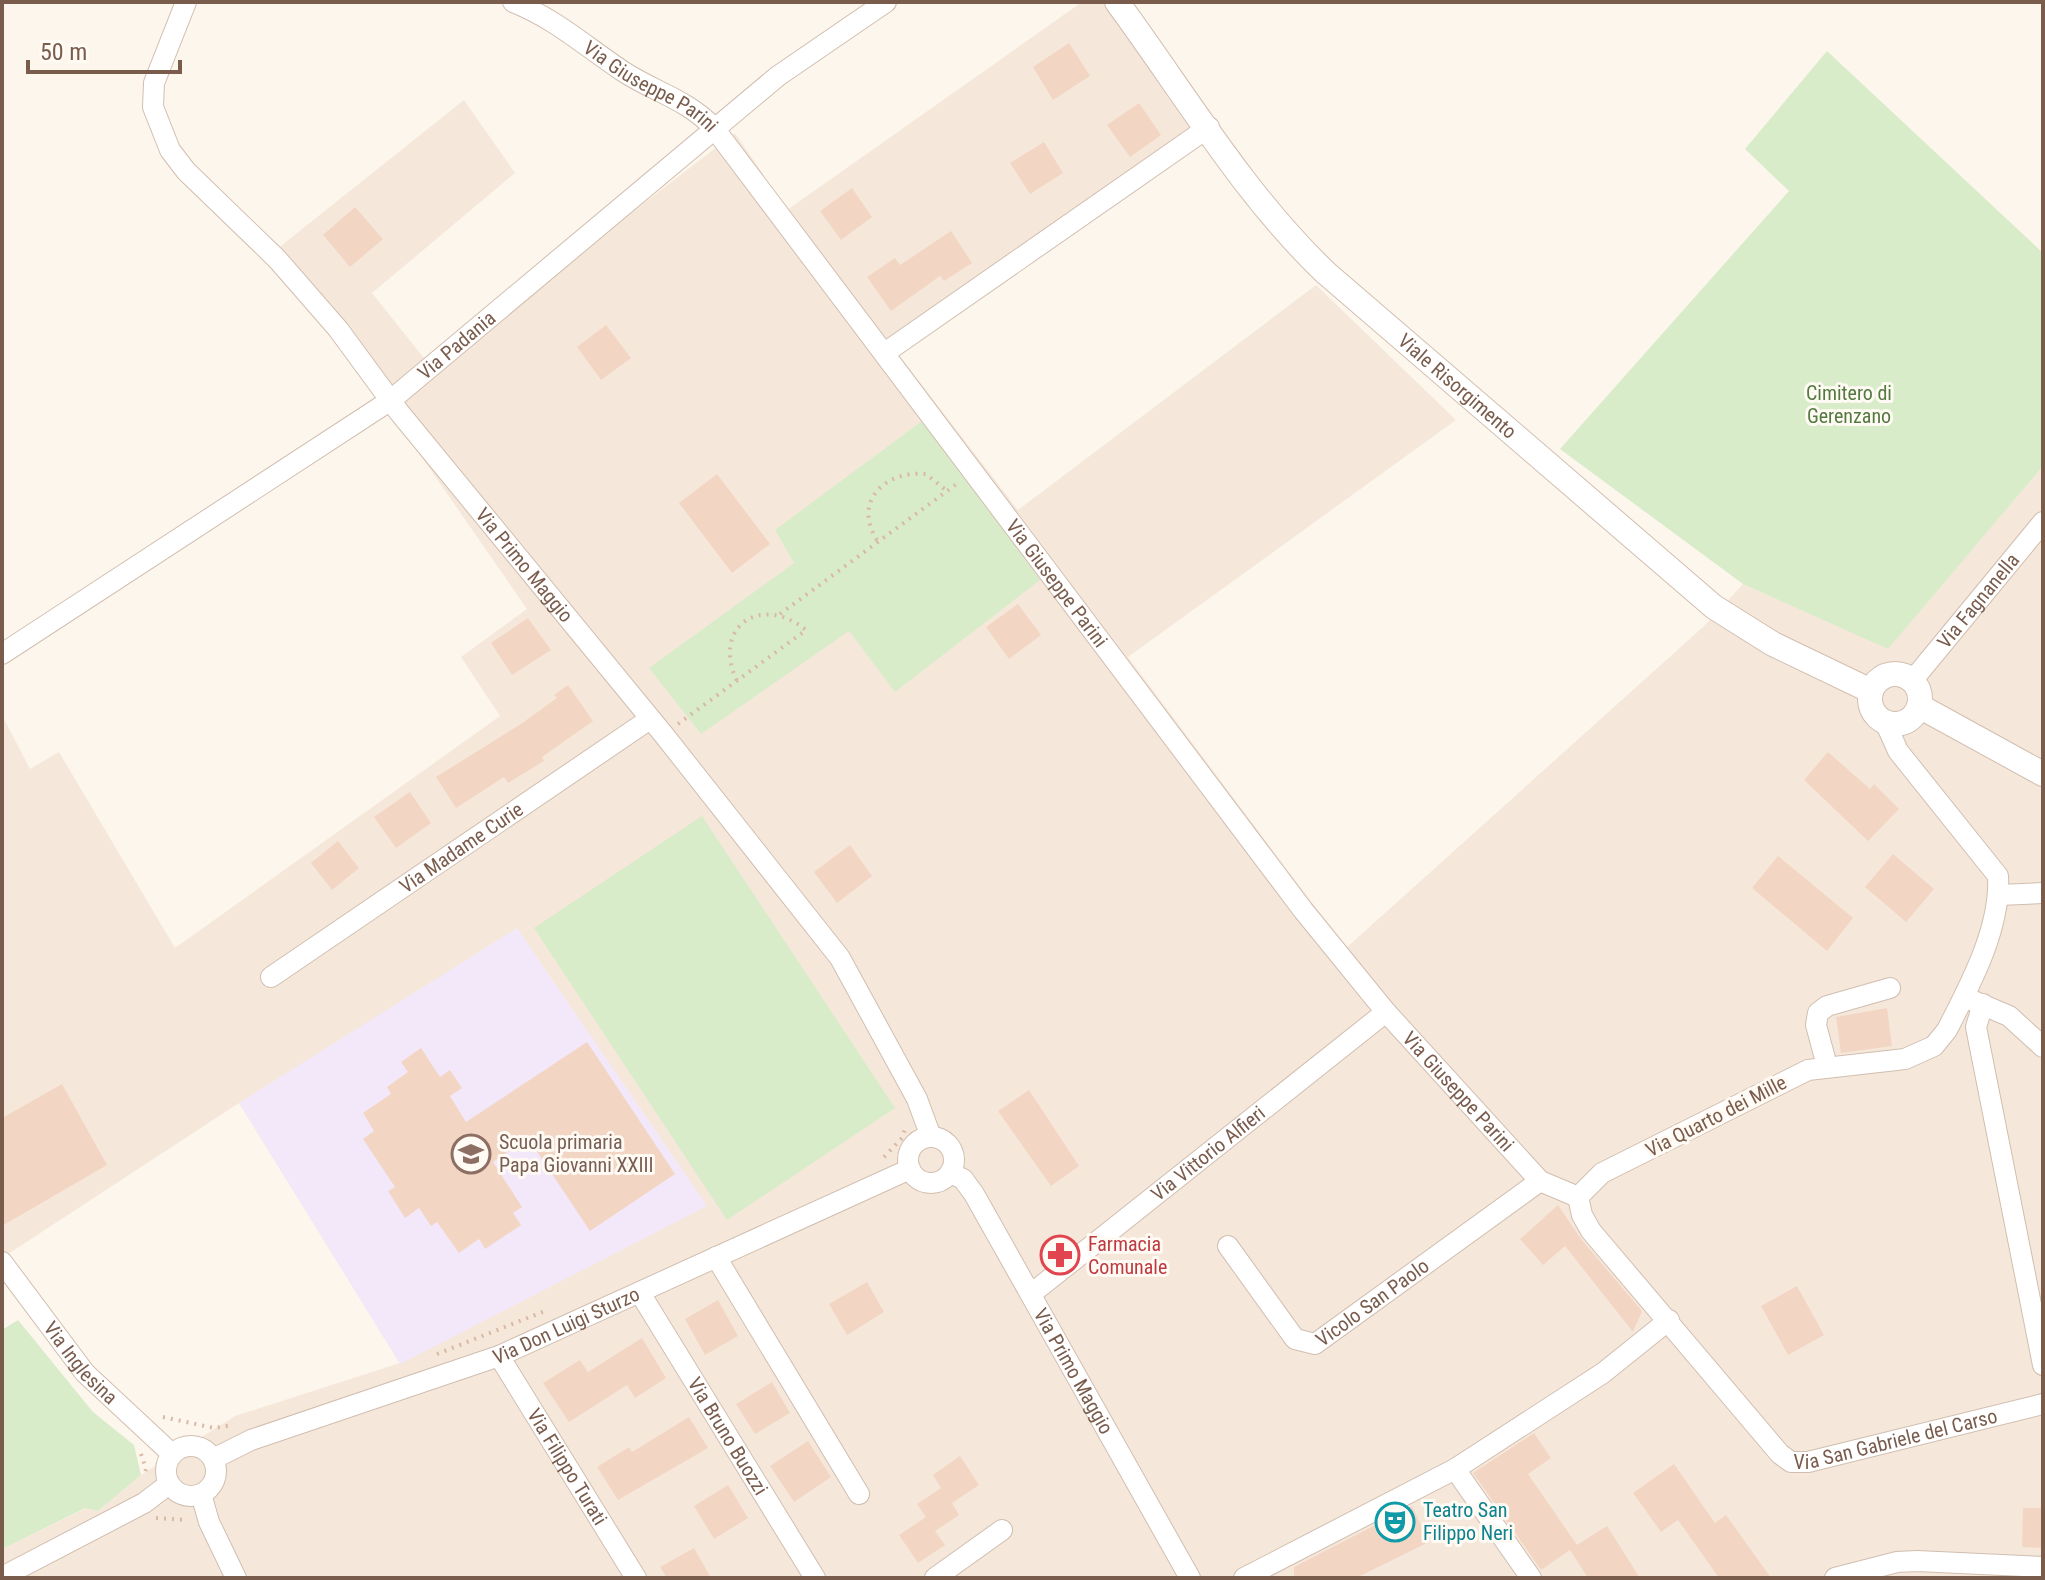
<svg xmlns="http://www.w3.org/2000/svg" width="2045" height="1580" font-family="'Roboto Condensed',sans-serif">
<rect width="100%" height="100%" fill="#fdf6ec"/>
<!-- residential -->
<path fill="#f5e8da" d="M1082 2H1107L1205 138 896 351 1018 510 1316 285 1456 420 1128 657 1346 948 1703 627 1743 584 1888 648 2043 466V1578H2V1549L86 1508 98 1511 141 1475 235 1416 400 1363 239 1103 2 1258V715L30 769 59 752 175 948 500 716 461 657 527 609 358 365 267 257 464 100 515 173 372 293 431 367 735 133 787 210Z"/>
<!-- education -->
<path fill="#f3e8fa" d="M517 928 707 1206 400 1364 239 1103Z"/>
<!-- green -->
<path fill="#d8ecc9" d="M1827 51 2043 253V466L1888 649 1743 584 1560 449 1789 191 1745 149Z
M922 421 1040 580 895 692 849 631 701 734 649 668 794 563 775 530Z
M702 816 895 1108 727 1220 534 928Z
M18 1320 93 1412 134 1445 141 1475 98 1511 85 1508 2 1549V1330Z"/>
<!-- building -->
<path fill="#f3d5c3" d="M1069 43 1090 76 1053 100 1033 67Z
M1139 103 1161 135 1130 157 1107 125Z
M1044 142 1063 173 1030 194 1010 163Z
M852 188 872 217 841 240 820 211Z
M355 207 383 239 350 267 323 235Z
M951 231 972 263 944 281 940 276 891 311 867 277 895 258 900 265Z
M606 325 631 358 601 380 577 347Z
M717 474 770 544 732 573 679 503Z
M1018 604 1041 635 1009 659 986 627Z
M528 618 551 650 512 675 491 643Z
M568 685 593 721 542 757 544 761 508 783 504 777 456 808 436 777 521 724 557 698 554 695Z
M1828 752 1870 789 1874 784 1899 809 1868 841 1804 780Z
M410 792 431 823 396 848 374 817Z
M338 841 359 868 332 890 311 863Z
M850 845 872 876 837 903 814 872Z
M1893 854 1934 889 1906 922 1865 887Z
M1778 856 1853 918 1827 951 1752 888Z
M1887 1008 1892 1046 1841 1053 1836 1017Z
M587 1042 675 1174 590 1231 528 1138 493 1162 522 1207 513 1213 521 1225 485 1249 479 1239 459 1253 437 1222 431 1226 419 1208 405 1218 388 1191 395 1187 363 1139 374 1131 363 1113 391 1094 387 1087 408 1072 401 1062 421 1048 440 1077 450 1070 462 1088 450 1096 466 1122Z
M62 1084 107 1165 2 1226V1118Z
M1029 1090 1079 1166 1051 1186 998 1111Z
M1558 1205 1581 1239 1642 1311 1633 1332 1565 1246 1543 1265 1520 1239Z
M867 1282 884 1312 847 1335 829 1304Z
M1797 1286 1824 1335 1788 1355 1761 1306Z
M718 1300 738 1336 705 1355 685 1319Z
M642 1338 666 1378 635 1398 627 1385 569 1422 543 1383 580 1360 588 1372Z
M772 1382 790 1413 755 1434 736 1404Z
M689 1417 708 1448 618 1500 597 1467 629 1447 632 1452Z
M1534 1433 1551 1458 1528 1474 1577 1545 1572 1548 1607 1526 1640 1578H1588L1570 1550 1541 1570 1473 1473Z
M808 1441 831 1477 794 1502 770 1466Z
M960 1456 979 1485 952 1503 959 1515 935 1531 945 1545 918 1563 899 1535 926 1517 917 1504 941 1488 933 1475Z
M1674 1464 1715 1523 1726 1515 1771 1578H1719L1678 1520 1661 1532 1633 1493Z
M728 1485 748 1518 714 1539 694 1506Z
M1412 1506 1429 1542 1356 1578H1294V1567Z
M2023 1508H2043V1548L2022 1547Z
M694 1548 711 1578H667L660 1567Z"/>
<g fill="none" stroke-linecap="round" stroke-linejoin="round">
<defs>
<g id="minor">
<path id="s1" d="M186 2 154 83 153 107 170 150 186 171 277 259 338 329 399 412 664 735 840 958 917 1099 931 1137"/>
<path id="s2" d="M513 2C556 19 586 47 624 72 655 92 688 100 714 128L1303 910 1386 1012 1540 1181 1578 1197"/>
<path d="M886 352 1209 127"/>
<path id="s3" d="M2 654 391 400 778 76 886 2"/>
<path id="s4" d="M1912 681 2043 522"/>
<path id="s5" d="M1885 722 1898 751 1998 876C2001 928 1970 985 1947 1030L1934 1046 1905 1059 1808 1070 1602 1173 1578 1197 1582 1215 1591 1231 1780 1454 1791 1462H1808L2043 1404"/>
<path d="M1999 895 2043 893"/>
<path id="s6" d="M271 977 650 719"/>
<path d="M1971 1000 2009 1016 2043 1047"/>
<path d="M1983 1004 1976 1027 2043 1365"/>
<path d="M1827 1066 1816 1025 1818 1013 1827 1006 1890 988"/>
<circle cx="931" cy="1160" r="23"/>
<path id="s7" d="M950 1173 963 1179 974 1194 1190 1578"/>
<path id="s8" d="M1228 1246 1295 1339 1315 1344 1540 1181"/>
<path d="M716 1257 859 1494"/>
<path id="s9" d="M2 1262 85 1373 172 1454"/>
<path id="s10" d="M640 1293 815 1578"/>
<path id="s11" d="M1031 1294 1386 1012"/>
<path id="s12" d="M499 1356 636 1578"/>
<circle cx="191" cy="1471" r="25"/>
<path id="s13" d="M213 1459 251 1440 499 1356 910 1169"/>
<path d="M1455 1469 1531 1578"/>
<path d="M201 1494 209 1522 236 1578"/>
<path d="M2 1577 144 1503 169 1484"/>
<path d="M935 1578 1002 1530"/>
<path d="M1244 1578 1455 1469 1603 1373 1669 1320"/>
<path d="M1835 1578 1897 1562 1917 1561 2043 1567"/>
</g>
<g id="tertiary">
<path id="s14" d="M1117 2C1184 93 1244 195 1326 273L1714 607 1773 644 1871 691"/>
<circle cx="1895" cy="699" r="25"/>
<path d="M1919 706 2043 774"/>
</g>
</defs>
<!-- minor casing -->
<use href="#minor" stroke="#d1beb0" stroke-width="22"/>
<!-- tertiary casing -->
<use href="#tertiary" stroke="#d1beb0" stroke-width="26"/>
<!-- path -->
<path stroke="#d9b8a5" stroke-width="4" stroke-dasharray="2 6" stroke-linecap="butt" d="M877 540C852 501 886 470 926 474L947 491
M780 614 958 483
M678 724 806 630C761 593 711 627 737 681
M884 1157 902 1138 906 1126
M437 1354 545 1311
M163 1417 214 1428 233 1425
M141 1454 146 1469 144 1476
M156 1518 187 1520"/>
<!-- minor -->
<use href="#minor" stroke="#fff" stroke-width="20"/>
<!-- tertiary -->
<use href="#tertiary" stroke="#fff" stroke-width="24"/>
</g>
<!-- icons -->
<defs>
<symbol id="school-ring" viewBox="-11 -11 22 22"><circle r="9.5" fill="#fffaf3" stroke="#8d6e63" stroke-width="1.5"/><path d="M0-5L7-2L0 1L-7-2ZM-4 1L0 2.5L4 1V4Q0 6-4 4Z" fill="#8d6e63"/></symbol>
<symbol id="pharmacy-ring" viewBox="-11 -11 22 22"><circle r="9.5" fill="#fffaf3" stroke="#e0444e" stroke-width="1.5"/><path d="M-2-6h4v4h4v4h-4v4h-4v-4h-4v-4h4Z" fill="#e0444e"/></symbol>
<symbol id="theatre-ring" viewBox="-11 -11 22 22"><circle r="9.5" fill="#fffaf3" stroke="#0f9aa8" stroke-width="1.5"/><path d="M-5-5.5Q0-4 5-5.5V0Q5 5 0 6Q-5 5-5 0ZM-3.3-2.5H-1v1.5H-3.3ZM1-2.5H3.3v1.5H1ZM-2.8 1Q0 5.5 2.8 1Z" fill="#0f9aa8"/></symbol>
</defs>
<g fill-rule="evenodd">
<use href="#school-ring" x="449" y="1132" width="44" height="44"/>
<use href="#pharmacy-ring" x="1038" y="1233" width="44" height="44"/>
<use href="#theatre-ring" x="1373" y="1500" width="44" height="44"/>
</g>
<g text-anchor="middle" stroke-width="6" stroke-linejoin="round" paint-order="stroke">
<!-- street labels -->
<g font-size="20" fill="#7a5c4d" stroke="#fffaf3">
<text dy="7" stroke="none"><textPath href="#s2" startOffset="162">Via Giuseppe Parini</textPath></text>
<text dy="7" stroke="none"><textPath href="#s3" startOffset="550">Via Padania</textPath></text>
<text dy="7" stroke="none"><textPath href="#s14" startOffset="516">Viale Risorgimento</textPath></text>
<text dy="7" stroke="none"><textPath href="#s1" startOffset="704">Via Primo Maggio</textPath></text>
<text dy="7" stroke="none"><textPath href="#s2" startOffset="808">Via Giuseppe Parini</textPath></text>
<text dy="7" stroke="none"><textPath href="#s4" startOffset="104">Via Fagnanella</textPath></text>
<text dy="7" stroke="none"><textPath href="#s6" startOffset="230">Via Madame Curie</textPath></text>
<text dy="7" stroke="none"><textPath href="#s2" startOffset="1456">Via Giuseppe Parini</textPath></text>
<text transform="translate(1716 1116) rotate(-27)" y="7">Via Quarto dei Mille</text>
<text dy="7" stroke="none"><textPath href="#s11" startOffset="226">Via Vittorio Alfieri</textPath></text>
<text dy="7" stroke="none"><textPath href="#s8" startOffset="206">Vicolo San Paolo</textPath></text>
<text dy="7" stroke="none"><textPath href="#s13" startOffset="378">Via Don Luigi Sturzo</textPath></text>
<text dy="7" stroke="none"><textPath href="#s9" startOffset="128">Via Inglesina</textPath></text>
<text dy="7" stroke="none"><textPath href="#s7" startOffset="236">Via Primo Maggio</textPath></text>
<text dy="7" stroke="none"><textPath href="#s10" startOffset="168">Via Bruno Buozzi</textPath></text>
<text dy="7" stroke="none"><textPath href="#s5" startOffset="1220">Via San Gabriele del Carso</textPath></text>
<text dy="7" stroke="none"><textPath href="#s12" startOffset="130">Via Filippo Turati</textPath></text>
</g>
<!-- park labels -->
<g font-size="20" fill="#537a41" stroke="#fffaf3">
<text x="1849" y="400">Cimitero di<tspan x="1849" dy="23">Gerenzano</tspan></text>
</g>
<!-- education labels -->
<g font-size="20" fill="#785e54" stroke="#fffaf3" text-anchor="start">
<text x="499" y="1149">Scuola primaria<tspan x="499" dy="23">Papa Giovanni XXIII</tspan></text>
</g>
<!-- health labels -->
<g font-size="20" fill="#be3a42" stroke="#fffaf3" text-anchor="start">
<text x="1088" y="1251">Farmacia<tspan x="1088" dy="23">Comunale</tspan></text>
</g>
<!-- culture labels -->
<g font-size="20" fill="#0d838f" stroke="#fffaf3" text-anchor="start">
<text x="1423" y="1517">Teatro San<tspan x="1423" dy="23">Filippo Neri</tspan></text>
</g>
</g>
<!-- border -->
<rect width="2045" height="1580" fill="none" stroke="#7a5c4d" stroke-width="8"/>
<!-- scale -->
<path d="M28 60v12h152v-12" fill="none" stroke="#7a5c4d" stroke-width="4"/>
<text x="40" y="60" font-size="24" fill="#7a5c4d" stroke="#fffaf3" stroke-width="6" paint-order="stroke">50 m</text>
</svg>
